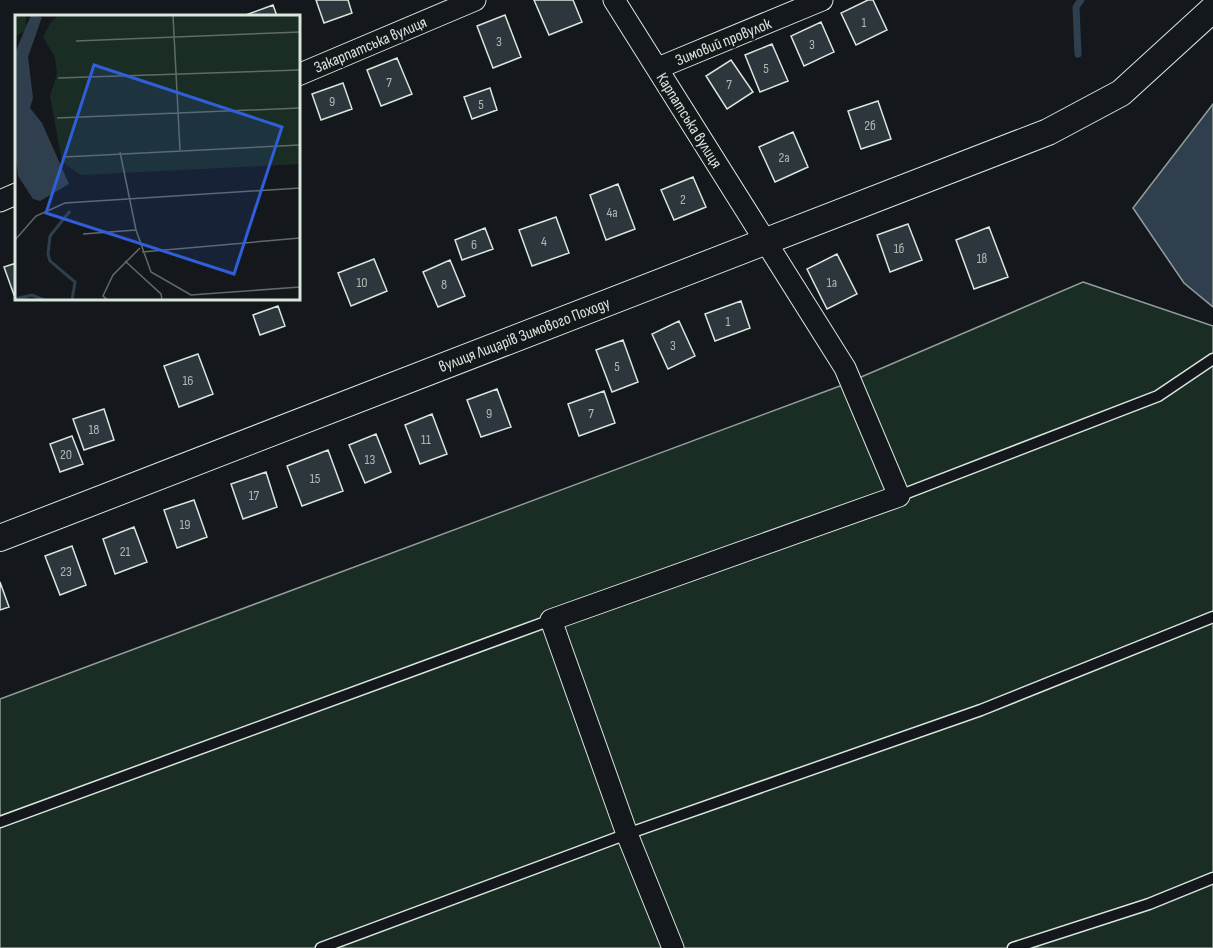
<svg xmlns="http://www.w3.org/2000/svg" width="1213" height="948" font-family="'Sofia Sans Condensed',sans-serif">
<rect width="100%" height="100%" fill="#14181c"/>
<!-- green -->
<path fill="#1a2d24" stroke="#939e99" stroke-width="1.5" d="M1083 282 1213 326V948H0V699L840 386Z"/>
<!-- water -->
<path fill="#2f3f4d" stroke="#939e99" stroke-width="1.5" d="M1213 104V307L1184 283 1133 208Z"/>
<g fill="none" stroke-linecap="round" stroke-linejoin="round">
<!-- stream -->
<path stroke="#2f3f4d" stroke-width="7" d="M1078 54 1076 7 1081 0"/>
</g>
<!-- building -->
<path fill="#2c363c" stroke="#d8e6dc" stroke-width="1.5" d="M316 0H348L352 13 324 23Z
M534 0H573L582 22 549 35Z
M868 0H873L887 30 856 45 841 13Z
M273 5 277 16H243Z
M505 15 521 57 493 68 477 26Z
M821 22 834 52 804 66 791 36Z
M772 44 788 81 760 92 745 55Z
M397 58 412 94 381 106 367 70Z
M731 60 753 92 727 109 706 76Z
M343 83 352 109 321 120 312 94Z
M490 88 497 110 472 119 464 97Z
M878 101 891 139 861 149 848 111Z
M793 132 808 167 775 182 759 147Z
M693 177 706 207 674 220 661 190Z
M618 184 635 229 606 240 590 195Z
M556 217 569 253 532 266 519 230Z
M908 224 922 260 890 272 877 235Z
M989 227 1008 277 974 289 956 240Z
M485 228 493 249 462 260 455 240Z
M837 254 857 294 827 309 807 269Z
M374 259 387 291 351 306 338 273Z
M450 260 465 296 438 307 423 272Z
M16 263V294L14 295 4 267Z
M741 301 750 328 715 341 705 314Z
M278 306 285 326 260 335 253 315Z
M679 321 695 356 668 369 652 334Z
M623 340 638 382 612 392 596 350Z
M198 354 213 394 179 407 164 366Z
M497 389 511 427 481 437 467 400Z
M604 391 615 423 579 436 568 404Z
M104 409 114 440 84 450 73 419Z
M432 414 447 454 420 464 405 425Z
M376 434 391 472 365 483 349 445Z
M72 436 83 464 60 472 50 444Z
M328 450 343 491 302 506 287 466Z
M266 472 277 507 243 519 231 484Z
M194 500 207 537 177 548 164 510Z
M134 527 147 562 115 574 103 539Z
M72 546 86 585 60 595 45 556Z
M0 582 9 607 0 610Z"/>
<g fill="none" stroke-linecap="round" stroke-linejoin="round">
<defs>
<path id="service" d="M899 496 1158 396 1213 359
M0 822 551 620
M321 948 627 834 981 710 1213 617
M1013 948 1149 904 1213 878"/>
<path id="minor" d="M614 0 845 368 899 496 551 620 627 834 673 948
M658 68 822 0
M298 75 475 0
M0 201 16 194"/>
<path id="tertiary" d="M0 538 1048 132 1121 93 1213 9"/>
</defs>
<!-- service casing -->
<use href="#service" stroke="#d8e6dc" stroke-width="13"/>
<!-- minor casing -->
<use href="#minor" stroke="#d8e6dc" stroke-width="23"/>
<!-- tertiary casing -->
<use href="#tertiary" stroke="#d8e6dc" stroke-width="28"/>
<!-- service -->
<use href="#service" stroke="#14181c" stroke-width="10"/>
<!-- minor -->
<use href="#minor" stroke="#14181c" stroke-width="21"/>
<!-- tertiary -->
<use href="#tertiary" stroke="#14181c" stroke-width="26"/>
</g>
<g text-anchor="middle" stroke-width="4.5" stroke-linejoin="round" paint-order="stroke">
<!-- number labels -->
<g font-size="14" fill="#adbab4">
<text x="864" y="27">1</text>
<text x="499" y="46">3</text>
<text x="812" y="49">3</text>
<text x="766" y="73">5</text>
<text x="389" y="87">7</text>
<text x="729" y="89">7</text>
<text x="332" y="106">9</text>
<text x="481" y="109">5</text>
<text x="870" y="130">2б</text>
<text x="784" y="162">2а</text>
<text x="683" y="204">2</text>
<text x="612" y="217">4а</text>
<text x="544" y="246">4</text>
<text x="474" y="249">6</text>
<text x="899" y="253">1б</text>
<text x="982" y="263">1в</text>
<text x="362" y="287">10</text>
<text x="832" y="287">1а</text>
<text x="444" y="289">8</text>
<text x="728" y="326">1</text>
<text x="673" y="350">3</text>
<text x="617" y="371">5</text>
<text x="188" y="385">16</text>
<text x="489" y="418">9</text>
<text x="591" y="418">7</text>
<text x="94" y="434">18</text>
<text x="426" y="444">11</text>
<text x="66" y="459">20</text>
<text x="370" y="464">13</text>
<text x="315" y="483">15</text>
<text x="254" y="500">17</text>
<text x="185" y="529">19</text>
<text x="125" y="556">21</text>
<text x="66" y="576">23</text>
</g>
<!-- street labels -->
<g font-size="16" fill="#d8e6dc" stroke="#14181c">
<text transform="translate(723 41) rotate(-22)" y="6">Зимовий провулок</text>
<text transform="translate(370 44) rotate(-23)" y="6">Закарпатська вулиця</text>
<text transform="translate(690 120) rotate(58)" y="6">Карпатська вулиця</text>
<text transform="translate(524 334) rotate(-21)" y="6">вулиця Лицарів Зимового Походу</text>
</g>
</g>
<!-- overview -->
<g transform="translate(15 15)">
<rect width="285" height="285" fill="#14181c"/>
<path d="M0 0H11V15L0 22ZM44 0H285V149L66 160 47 147 35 81 42 59 40 42 28 22 36 7Z" fill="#1a2d24"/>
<path d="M16 0 27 2 13 42 18 83 15 93 27 108 54 169 25 186 18 184 3 161 0 133V38Z" fill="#2f3f4d"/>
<path fill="none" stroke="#2f3f4d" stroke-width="3" d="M55 196 35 221 33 239 35 246 60 267 57 285M0 284 17 280 29 285"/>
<path fill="none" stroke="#626a69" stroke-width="1.5" d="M158 0 165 135M61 26 285 17M43 63 285 55M42 103 285 93M105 137 121 215 136 257 176 280 285 272M49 142 285 130M68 219 121 215M0 225 21 201 50 188 285 173M127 237 285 223M110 246 146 279 147 285M93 285 88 281 98 260 125 233"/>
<path fill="#305dd8" fill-opacity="0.15" stroke="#305dd8" stroke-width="3" d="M79 50 267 112 219 259 31 198Z"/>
<rect width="285" height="285" fill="none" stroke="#d8e6dc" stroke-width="3"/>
</g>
</svg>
